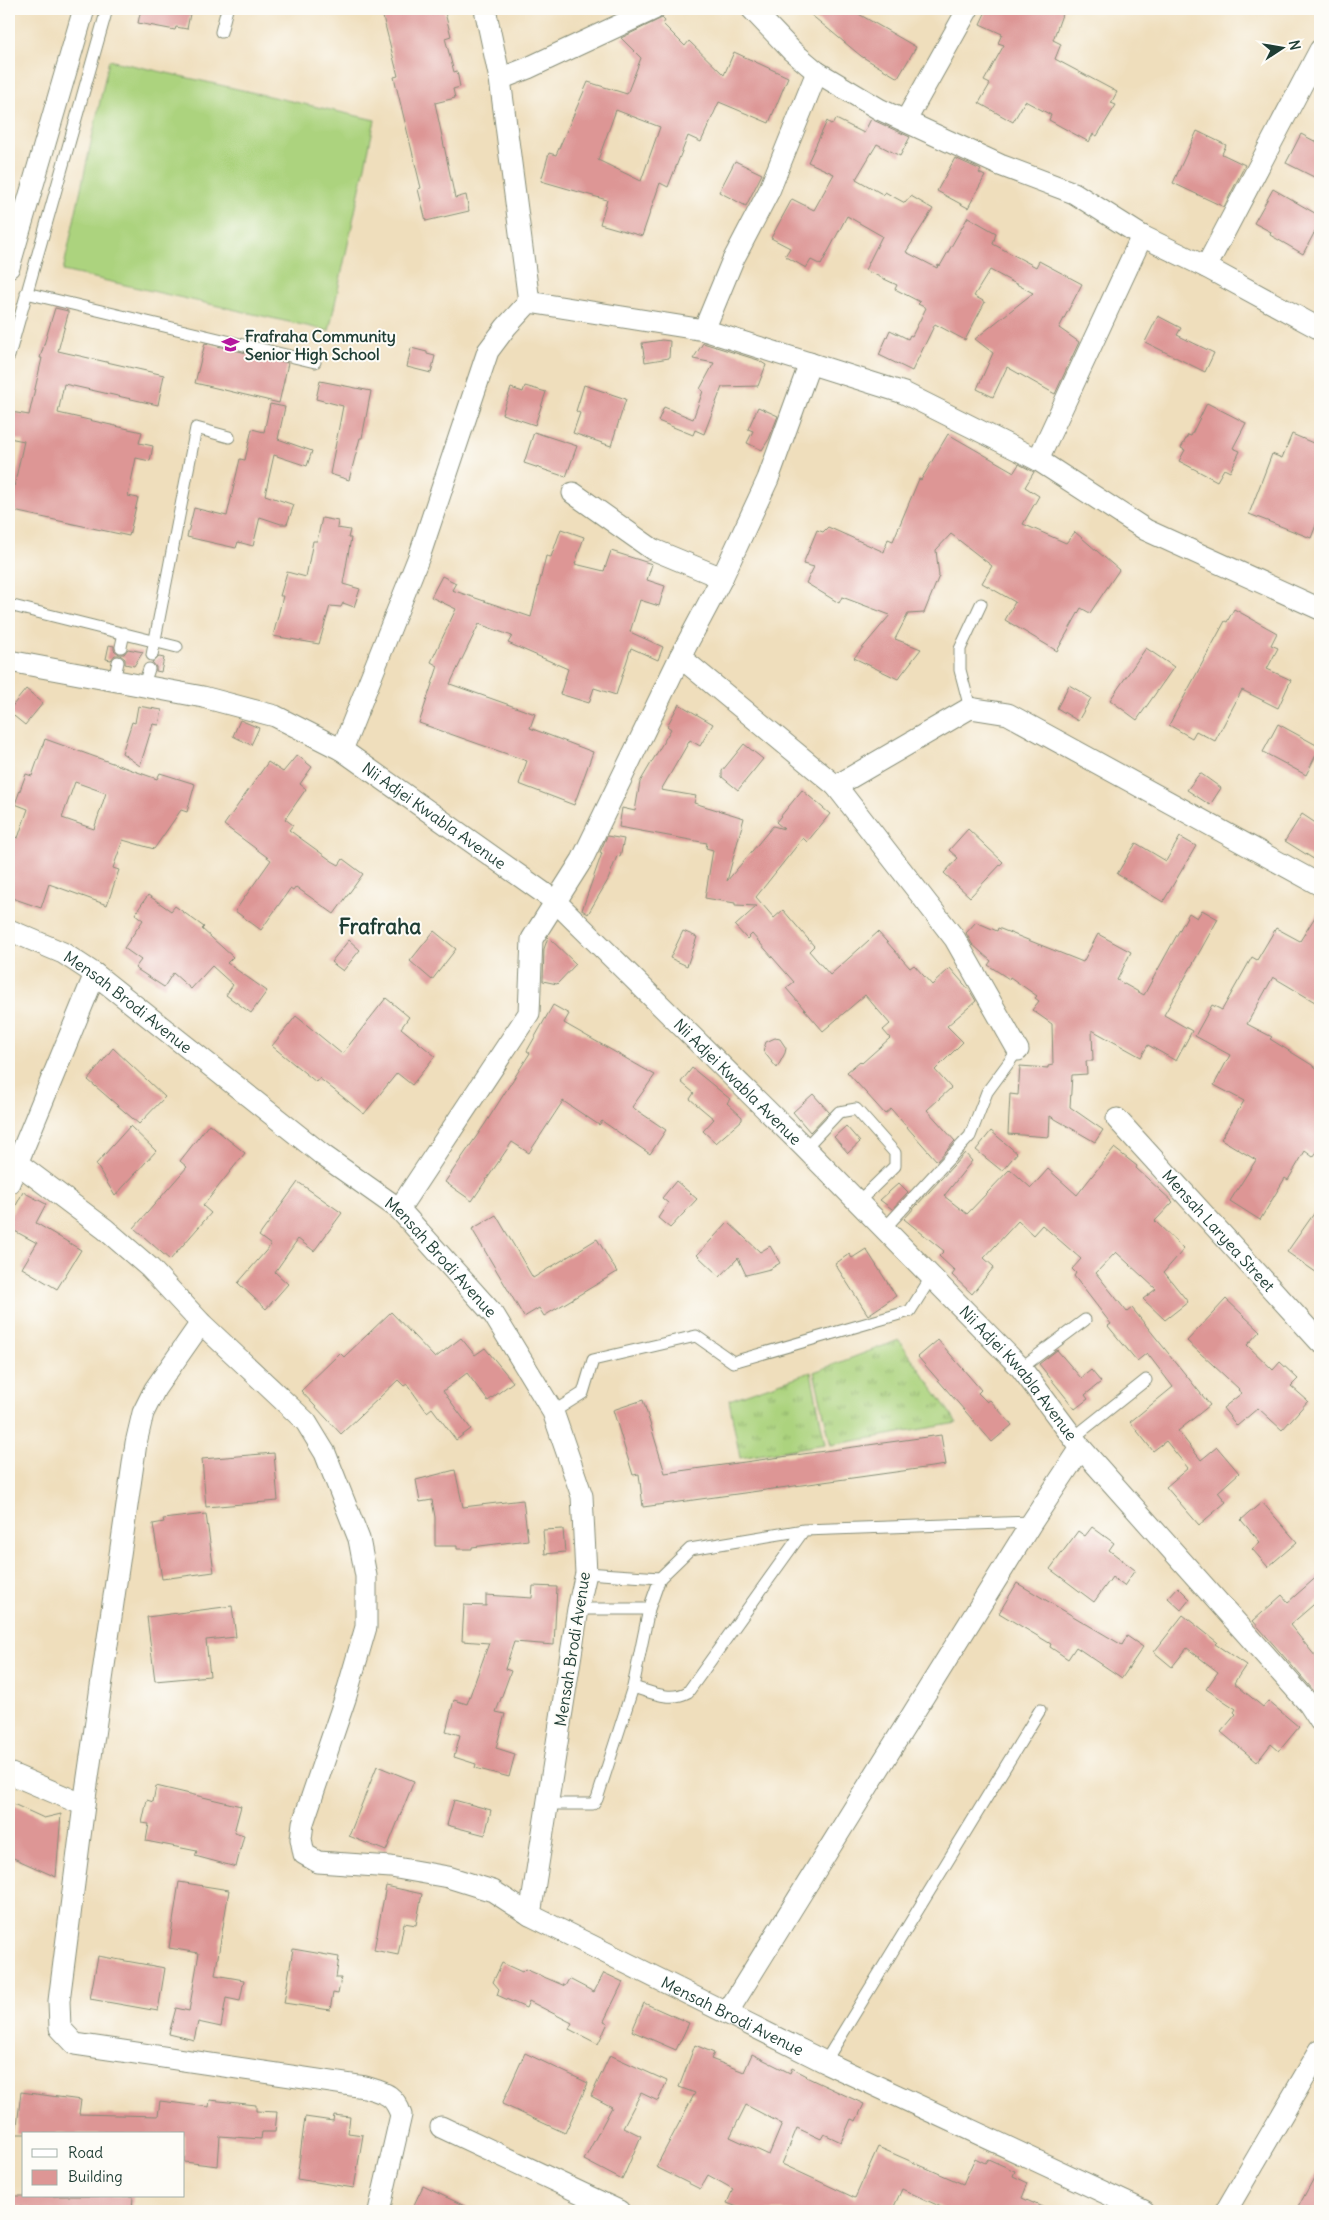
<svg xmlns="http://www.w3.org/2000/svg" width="1329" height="2220" font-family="Delius,sans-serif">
<defs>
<pattern id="grass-tufts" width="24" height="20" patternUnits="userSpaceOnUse" patternTransform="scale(1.25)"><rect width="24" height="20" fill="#acd37e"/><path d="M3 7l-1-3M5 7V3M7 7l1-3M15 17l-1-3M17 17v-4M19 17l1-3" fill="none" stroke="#8bac68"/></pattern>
</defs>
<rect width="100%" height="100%" fill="#fdfcf7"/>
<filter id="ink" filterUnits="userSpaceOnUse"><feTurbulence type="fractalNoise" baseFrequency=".02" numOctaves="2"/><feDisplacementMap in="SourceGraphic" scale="10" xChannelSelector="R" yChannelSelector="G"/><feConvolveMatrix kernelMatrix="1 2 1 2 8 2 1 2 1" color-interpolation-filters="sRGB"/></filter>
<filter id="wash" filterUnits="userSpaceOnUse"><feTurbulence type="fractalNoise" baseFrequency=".0096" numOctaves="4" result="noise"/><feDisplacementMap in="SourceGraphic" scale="20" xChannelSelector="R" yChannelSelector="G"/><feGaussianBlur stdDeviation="1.12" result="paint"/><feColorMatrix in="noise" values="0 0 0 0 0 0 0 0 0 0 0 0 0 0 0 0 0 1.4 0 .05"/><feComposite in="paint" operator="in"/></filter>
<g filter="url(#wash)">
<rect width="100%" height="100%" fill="#efdebc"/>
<!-- grass -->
<path fill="url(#grass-tufts)" stroke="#668859" d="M899 1340 957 1423 831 1445 814 1372Z
M811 1372 825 1444 740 1458 729 1400Z"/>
<!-- pitch -->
<path fill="#acd37e" stroke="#668859" d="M109 60 375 120 329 331 63 271Z"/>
<g id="blocks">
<!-- building -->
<path fill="#dd9695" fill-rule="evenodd" d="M141 9H191L187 29 176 27 175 30 138 23Z
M381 9H444L451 36 445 38 454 72 457 71 460 87 453 89 455 98 435 103 455 198 466 195 469 211 426 221 418 189 421 188 394 77 398 76Z
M804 9H850L916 47 898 78 861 56Z
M987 9H1064L1053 40 1061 44 1055 59 1117 92 1111 103 1116 105 1097 136 1093 134 1089 142 1049 120 1051 115 1025 101 1013 122 979 103 990 84 984 81 1004 45 998 43 1002 34 980 24Z
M662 18 665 21 663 24 685 46 689 41 724 75 734 52 788 77 769 123 719 102 701 142 688 136 668 187 660 183 642 236 600 224 607 200 541 181 549 153 556 155 588 82 627 94 641 58 621 38ZM616 110 660 127 641 181 598 160Z
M836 119 864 133 871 119 910 137 900 156 877 144 856 179 884 195 885 192 905 203 911 196 933 209 906 252 937 268 938 265 940 266 968 217 996 233 993 244 1036 267 1039 261 1082 284 1059 328 1079 342 1055 394 1007 367 993 397 977 389 993 353 975 339 1033 293 990 270 974 296 985 302 965 340 935 324 912 371 879 355 890 330 908 339 910 335 912 336 926 308 918 304 920 302 895 289 897 285 865 270 882 236 847 216 821 265 811 260 806 268 785 256 790 248 771 238 792 199 814 210 834 174 808 162 827 121 832 125Z
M1197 131 1226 145 1222 154 1245 165 1224 207 1173 183Z
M1301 134 1320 144V180L1286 163Z
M955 158 981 170 979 173 985 176 968 208 937 191Z
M735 161 762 174 746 206 719 192Z
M1273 189 1320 216V222L1303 254 1270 235 1271 232 1254 223Z
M55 308 68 311V314L58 351 164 375 158 405 64 384 58 413 142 432 139 443 153 446 150 461 136 458 128 496 138 498 129 536 9 510 24 441 9 438 11 412 29 415 42 358H40Z
M1158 316 1181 328 1177 335 1214 353 1205 372 1145 342Z
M662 340 670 341 669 358 645 362 642 343Z
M205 343 288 363 279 403 195 383Z
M703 343 758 360 766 365 758 386 722 387 704 434 695 430 693 435 658 421 664 407 693 419 703 391 700 389 714 363 693 359Z
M411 348 427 352V354L435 356 431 373 407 367Z
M320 381 371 391 362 438H360L349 480 330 474 343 406 316 399Z
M584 385 626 399 611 446 573 433 580 413 576 411Z
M525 386 546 392 535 425 502 414 511 388 523 392Z
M1207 403 1246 423 1233 448 1240 451 1230 472 1224 469 1217 481 1179 461 1185 450 1181 448 1188 435 1191 436Z
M270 404 285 407 278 439 312 451 307 466 274 455 265 495 294 505 287 524H281L260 517 253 546 238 542 236 548 187 537 194 508 227 516 240 459 245 460 252 429 264 432Z
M758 407 778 416 769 439 762 450 747 443 753 431 748 429Z
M534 432 577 446 566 477 524 463Z
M948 434 1014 472 1019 464 1034 472 1025 487 1039 496 1023 524 1066 543 1075 532 1119 570 1090 613 1081 608 1057 651 1005 620 1015 602 982 583 992 566 951 534 936 550 939 576 924 613 908 614 895 639 921 649 898 679 854 658 890 615 842 597 839 603 806 583 814 567 803 564 817 530 823 532 828 527 884 552 888 539 893 541 919 479 921 480Z
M1292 434 1320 446V515L1311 538 1249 514 1272 454 1282 458Z
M322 518 338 521 337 528 350 530 348 538H351L343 584 360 589 354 607 343 603 341 607 330 606 319 644 273 636 283 596H280L287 572 306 577 313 541H317Z
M561 529 584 537 575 564 604 571 611 551 652 564 647 580 665 586 659 606 640 600 630 632 663 647 658 660 631 648 616 695 594 688 589 703 560 694 568 669 508 643 512 636 479 624 450 684 535 714 530 728 593 752 574 805 519 784 527 761 419 723 438 666 431 662 456 609 431 597 442 576 456 583 452 590 531 617 546 556 551 557Z
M1234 609 1277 633 1271 645 1278 648 1267 669 1291 680 1278 708 1242 690 1215 741 1196 731 1192 738 1169 725 1225 621 1227 622Z
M109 645 114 646V650L119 654H124L128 649 143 652 134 666 125 664V659L120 655H115L111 660 106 659Z
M1146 648 1174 667 1137 720 1110 700Z
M159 657 164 658 161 672 156 671V667L152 662Z
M1069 685 1091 698 1078 721 1057 708Z
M26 689 43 703 25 725 9 712V710Z
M679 704 713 724 700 746 690 740 661 790 696 796 694 803 744 818 727 881 773 826 784 829 776 822 802 790 830 814 807 842 803 838 756 897 774 918 783 910 814 946 809 951 830 975 878 932 910 968 914 965 932 985 950 968 970 991 976 1001 947 1026 963 1042 935 1070 951 1088 927 1110 955 1141 937 1161 891 1109 885 1114 847 1072 860 1061 862 1063 890 1038 883 1030 890 1024 865 995 823 1031 786 988 794 982 752 934 747 939 735 926 757 906 735 905V903L705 898 713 850 706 848 707 843 619 827 622 808 635 811 640 782 671 729 667 726Z
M138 706 162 710 159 725 153 724 140 766 122 753 132 722 135 723Z
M240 720 259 728 251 745 233 736Z
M1278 724 1320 747 1306 775 1263 752Z
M45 739 157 779 160 773 195 784 187 812 181 810 154 849 123 840 113 868 119 870 107 905 49 884 41 908 9 897V835L18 838 28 809 15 804 26 774 32 776ZM75 782 106 793 94 829 62 818Z
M744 744 763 759 738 790 722 777V771Z
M297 755 312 767 300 784 306 789 285 819 293 825 289 830 332 861 339 865 343 859 363 874 334 914 296 887 293 891 290 889 261 930 235 911 271 860 224 825 268 762 283 772Z
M1200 773 1221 788 1210 805 1187 790Z
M1302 814 1320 826V863L1285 841Z
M968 829 1003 862 970 897 944 873 958 858 949 850Z
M607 836 624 839 620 857 617 856 608 880 588 914 582 910 602 853 600 852Z
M1180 837 1196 846 1163 902 1117 874 1136 843 1166 861Z
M148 895 171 911 175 906 204 927 202 929 233 957 227 963 267 991 251 1013 226 995 233 985 212 966 191 989 173 973 164 987 135 968 141 960 124 948 143 920 135 914Z
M1320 909V1005L1273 977 1247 1024 1272 1037 1270 1039 1320 1070V1148L1313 1157 1305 1151 1288 1180 1285 1178 1260 1220 1230 1201 1256 1160 1221 1139 1244 1101 1214 1085 1230 1055 1195 1036 1212 1005 1222 1010 1252 957 1257 960 1276 928 1300 941Z
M1202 910 1218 919 1164 1015 1192 1031 1176 1061 1148 1045 1141 1057 1092 1030 1093 1061H1086L1087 1074 1072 1075 1070 1107 1103 1130 1095 1142 1050 1116 1049 1137 1008 1134 1010 1094 1018 1095 1020 1066 1048 1068V1066L1053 1065 1052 1024 1032 1010 1039 1001 1035 998 1037 996 1010 977 1009 979 988 965 991 961 972 944 966 933 976 922 997 931 998 928 1083 962 1098 934 1131 952 1117 980 1144 995 1189 913 1197 918Z
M434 931 456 949 432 980 410 961Z
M683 931 697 937 687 966 670 958Z
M548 937 576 964 557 984 543 981 544 949Z
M349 940 360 950 343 971 331 962Z
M386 998 409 1017 401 1028 435 1056 412 1085 397 1073 364 1114 319 1078 316 1082 272 1046 296 1016 342 1054Z
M553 1005 569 1014 564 1023 655 1075 632 1107 666 1130 650 1154 602 1121 599 1125 563 1101 529 1153 512 1142 472 1201 445 1182 485 1124 530 1053 527 1051Z
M775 1038 780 1039 786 1048 785 1053 777 1068 763 1051 766 1042Z
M113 1048 165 1097 139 1124 88 1080Z
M692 1068 730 1099 727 1103 742 1117V1120L716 1143 703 1131 714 1119 690 1099 694 1093 681 1082Z
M813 1094 829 1112 810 1132 793 1112Z
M209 1124 245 1153 203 1206 211 1213 170 1260 134 1228 187 1167 180 1161Z
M130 1126 156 1151 115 1196 96 1164Z
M846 1126 860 1142 848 1153 834 1137Z
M991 1131 1017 1153 1002 1171 976 1150Z
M1114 1148 1137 1166 1136 1168 1173 1202 1155 1221 1184 1249 1164 1272 1188 1302 1165 1320 1143 1299 1156 1289 1116 1252 1096 1273 1127 1312 1132 1308 1210 1405 1178 1431 1201 1460 1217 1447 1239 1473 1218 1492 1226 1502 1199 1525 1166 1487 1188 1468 1166 1441 1153 1451 1130 1422 1173 1387 1147 1353 1137 1361 1108 1326 1111 1324 1074 1276 1076 1273 1072 1269 1081 1259 1042 1225 1033 1235 1018 1221 984 1258 994 1267 972 1294 952 1275 955 1271 939 1256 944 1251 904 1219 965 1153 972 1161 944 1196 967 1214 1010 1169 1031 1188 1048 1169 1077 1195Z
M676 1181 697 1199 670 1228 658 1218 668 1203 662 1198Z
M298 1182 342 1213 314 1251 298 1239 275 1272 288 1284 266 1309 238 1283 271 1245 259 1236Z
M899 1183 908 1192 892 1209 880 1200Z
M23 1192 46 1204 36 1223 81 1250 57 1289 22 1268 37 1243 9 1228V1219Z
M1320 1205V1275L1287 1252Z
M496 1215 533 1278 597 1239 617 1272 544 1316 539 1308 524 1317 472 1229Z
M728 1222 760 1252 770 1246 780 1263 770 1269 746 1275 738 1258 720 1277 697 1255Z
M866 1249 896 1296 868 1315 835 1264 849 1254 852 1258Z
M1226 1299 1260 1331 1247 1345 1273 1370 1280 1362 1298 1379 1291 1386 1308 1401 1282 1430 1258 1408 1237 1426 1223 1408 1242 1393 1238 1390 1239 1389 1187 1341Z
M391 1312 435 1358 461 1338 475 1355 485 1348 513 1382 488 1401 467 1373 443 1391 471 1429 456 1440 432 1408 427 1412 407 1384 404 1386 398 1380 341 1434 301 1391 340 1353 344 1357Z
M938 1340 981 1390 978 1393 987 1402 990 1400 1012 1425 992 1442 918 1357Z
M1057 1350 1081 1378 1091 1370 1101 1382 1085 1395 1088 1399 1075 1409 1039 1364Z
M643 1400 665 1473 941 1435 946 1465 643 1507 639 1474 633 1475 613 1410Z
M274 1453 278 1501 206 1507 202 1459Z
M455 1470 463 1507 523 1500 528 1540 472 1547V1549H457V1546H435V1517L432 1500 420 1502 416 1480Z
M1262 1502 1297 1542 1268 1567 1252 1549 1260 1542 1241 1520Z
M206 1514 214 1572 162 1579 153 1524 164 1522 163 1519Z
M1092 1527 1114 1543 1109 1550 1135 1570 1124 1586 1112 1577 1094 1602 1050 1569 1078 1531 1085 1536Z
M563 1529 565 1552 545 1554 543 1530Z
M1320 1574V1599L1290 1625 1320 1662V1698L1253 1621 1282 1595 1288 1602Z
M1017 1583 1122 1645 1127 1636 1143 1647 1122 1678 1076 1647 1068 1659 1050 1647 1051 1644 999 1613Z
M533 1586 557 1587 554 1645 514 1642 505 1669 511 1671 496 1712 505 1714 496 1748 515 1754 509 1777 475 1768 476 1764 454 1757 460 1735 446 1731 454 1700 467 1704 489 1643 462 1641 464 1605 486 1606V1595L532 1598Z
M1178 1587 1190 1599 1181 1610 1168 1598Z
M232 1606 236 1637 206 1640 210 1676 155 1681 147 1617Z
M1183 1615 1217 1642 1215 1644 1246 1665 1234 1683 1263 1707 1268 1701 1299 1727 1279 1751 1271 1744 1257 1762 1221 1732 1236 1714 1234 1712 1236 1709 1206 1689 1218 1672 1187 1648 1172 1667 1154 1652Z
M377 1766 414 1781 386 1851 349 1836Z
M156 1786 241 1806 234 1832 244 1835 236 1867 195 1856 197 1851 146 1841 149 1824 142 1823 147 1800 153 1802Z
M454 1800 491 1810 485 1835 447 1825Z
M9 1802 44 1818 61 1814 56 1877 9 1856Z
M179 1882 229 1890 215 1975 244 1980 240 2001 226 1998 221 2027 198 2022 194 2040 169 2034 176 2008 189 2011 199 1953 169 1948Z
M386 1886 422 1894 416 1925 404 1923 398 1955 374 1950Z
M293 1949 339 1957 336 1978H341L338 1994 333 1993 330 2010 284 2003Z
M98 1956 165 1968 158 2011 90 1999Z
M502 1963 522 1972 525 1969 565 1986 569 1979 594 1992 604 1973 623 1982 604 2021 608 2023 598 2044 569 2029 572 2023 529 2001 526 2008 497 1995 499 1989 493 1982Z
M644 2003 689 2023 676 2050 632 2031Z
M695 2045 714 2053 711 2059 744 2072 752 2054 790 2073 792 2068 807 2076 806 2077 864 2104 856 2121 851 2119 841 2142 824 2134 821 2139 797 2128 782 2164 855 2198 878 2147 963 2184 975 2158 985 2163 988 2159 1015 2171 1013 2176 1028 2183 1022 2198 1051 2211H950L902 2189 892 2211H748L727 2203 733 2189 708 2175 700 2189 656 2167 695 2093 679 2087ZM746 2105 782 2124 769 2155 730 2137Z
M525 2053 588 2083 565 2133 502 2104Z
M610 2055 667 2081 658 2101 641 2093 623 2127 641 2136 622 2180 584 2160 612 2107 591 2096Z
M21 2092 81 2100 79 2114 158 2116 160 2101 209 2107 210 2100 256 2105V2111L277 2112 275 2132H262L261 2139 220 2136 218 2166 184 2162V2134H16Z
M334 2115 350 2117 348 2133 363 2135 354 2188 297 2179 305 2117 333 2121Z
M1320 2167V2211H1296Z
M423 2186 475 2211H411Z
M9 2196H133L132 2211H44L9 2205Z"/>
</g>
</g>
<g filter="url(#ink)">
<use href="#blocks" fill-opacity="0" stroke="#878e78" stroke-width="1"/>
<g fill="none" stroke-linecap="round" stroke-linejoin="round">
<defs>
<path id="service" d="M221 32 227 9
M26 293 315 362
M9 356 107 9
M9 605 177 647
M121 647 124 633
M152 655 196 428 229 437
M114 680 118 662
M143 687 149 669
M970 708 960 670V649L981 604
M805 1148 839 1112 856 1109 895 1153V1166L858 1202
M884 1229 970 1136 987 1092 1018 1050
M1021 1368 1085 1320
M553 1412 583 1393 593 1360 696 1336 733 1362 910 1311 932 1276
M1073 1438 1146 1380
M586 1573 660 1578 690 1549 804 1530 1032 1522
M578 1609H649
M633 1687C651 1692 670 1702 688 1692L804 1530
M548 1804H593L597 1799 633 1687 649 1609 660 1578
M825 2062 1040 1710"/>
<g id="minor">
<path d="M485 9 500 79 529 302"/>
<path d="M752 9 792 51 817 72 879 109 1000 165 1074 193 1142 236 1206 267 1320 329"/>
<path d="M500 79 528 68 654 9"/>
<path d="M906 120 968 9"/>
<path d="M9 267 84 9"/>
<path d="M1206 267 1320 50"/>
<path d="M704 330 732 262 769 191 817 72"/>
<path d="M1038 460 1142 236"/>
<path d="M573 493 652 549 722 578"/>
<path d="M680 657 836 786 970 708 1008 714 1320 885"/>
<path id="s1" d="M9 661 203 697 275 716 342 750 555 901 805 1148 1021 1368 1081 1448 1309 1704 1320 1721"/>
<path d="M342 750 420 554 488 351 506 327 529 302 704 330 904 393 1038 460 1146 530 1320 609"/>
<path d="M836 786 955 939 1018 1050"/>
<path id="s2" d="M9 930 63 953 95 974 324 1156 399 1209 494 1315 553 1412 582 1496 586 1573 578 1609 530 1915 825 2062 1144 2211"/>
<path id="s3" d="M1117 1119 1320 1342"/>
<path d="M16 1162 105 1229 150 1268 201 1323 306 1422 325 1453 359 1539 366 1576V1627L345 1699 303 1823 301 1839 304 1854 318 1862 391 1867 448 1877 493 1891 530 1915"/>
<path d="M9 1183 95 974"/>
<path d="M399 1209 529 1013 532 939 582 860 680 657 722 578 768 479 810 363"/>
<path d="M201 1323 155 1389 143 1413 136 1443 84 1805 59 2001 60 2028 75 2044 365 2087C385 2093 394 2094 401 2115L379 2211"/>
<path d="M9 1773 84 1805"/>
<path d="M727 2013 1032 1522 1081 1448"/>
<path d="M441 2127 619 2211"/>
<path d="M1226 2211 1320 2050"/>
</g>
</defs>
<!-- service casing -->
<use href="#service" stroke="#878e78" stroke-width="13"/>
<!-- minor casing -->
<use href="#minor" stroke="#878e78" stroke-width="23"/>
<!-- service -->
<use href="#service" stroke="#fff" stroke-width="11"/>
<!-- minor -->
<use href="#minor" stroke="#fff" stroke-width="21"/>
</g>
</g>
<!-- icons -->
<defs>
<symbol id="school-bare" viewBox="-9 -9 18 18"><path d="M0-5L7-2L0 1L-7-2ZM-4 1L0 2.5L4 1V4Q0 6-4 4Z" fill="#b5179e" stroke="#fdfcf7" stroke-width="2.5" paint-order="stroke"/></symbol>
</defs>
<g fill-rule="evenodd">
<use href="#school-bare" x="218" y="332" width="25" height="25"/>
</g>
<g text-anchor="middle" stroke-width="4" stroke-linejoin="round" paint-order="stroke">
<!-- poi labels -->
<g font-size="16" font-weight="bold" fill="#1f3d34" stroke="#fdfcf7" text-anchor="start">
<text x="245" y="342">Frafraha Community<tspan x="245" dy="18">Senior High School</tspan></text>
</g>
<!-- street labels -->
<g font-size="16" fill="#1f3d34" stroke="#fdfcf7">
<text dy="6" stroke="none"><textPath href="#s1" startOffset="460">Nii Adjei Kwabla Avenue</textPath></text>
<text dy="6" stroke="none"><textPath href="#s2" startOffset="140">Mensah Brodi Avenue</textPath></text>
<text dy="6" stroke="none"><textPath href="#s1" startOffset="865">Nii Adjei Kwabla Avenue</textPath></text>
<text dy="6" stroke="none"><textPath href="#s3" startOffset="151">Mensah Laryea Street</textPath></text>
<text dy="6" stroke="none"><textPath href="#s2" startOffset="545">Mensah Brodi Avenue</textPath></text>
<text dy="6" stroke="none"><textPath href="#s1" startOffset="1270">Nii Adjei Kwabla Avenue</textPath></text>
<text transform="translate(572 1649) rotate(-81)" y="6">Mensah Brodi Avenue</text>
<text dy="6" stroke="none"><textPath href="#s2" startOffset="1476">Mensah Brodi Avenue</textPath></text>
</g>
<!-- district labels -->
<g font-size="21" font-weight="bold" fill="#1f3d34" stroke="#fdfcf7">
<text x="380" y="934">Frafraha</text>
</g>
</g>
<!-- margin -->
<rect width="1329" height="2220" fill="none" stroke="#fdfcf7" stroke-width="30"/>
<!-- legend -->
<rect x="22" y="2132" width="162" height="65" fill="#fdfcf7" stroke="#a4b0a9"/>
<rect x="32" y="2149" width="25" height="8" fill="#ffffff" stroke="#a4b0a9"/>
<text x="68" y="2158" font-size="15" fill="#1f3d34">Road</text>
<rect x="32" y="2170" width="25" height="15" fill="#dd9695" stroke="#a4b0a9"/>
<text x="68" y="2182" font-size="15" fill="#1f3d34">Building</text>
<!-- north arrow -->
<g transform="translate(1282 48) rotate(78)" stroke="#fdfcf7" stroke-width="4" paint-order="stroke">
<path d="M0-4L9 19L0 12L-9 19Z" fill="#1f3d34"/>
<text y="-8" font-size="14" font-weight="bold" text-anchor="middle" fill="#1f3d34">N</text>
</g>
</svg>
